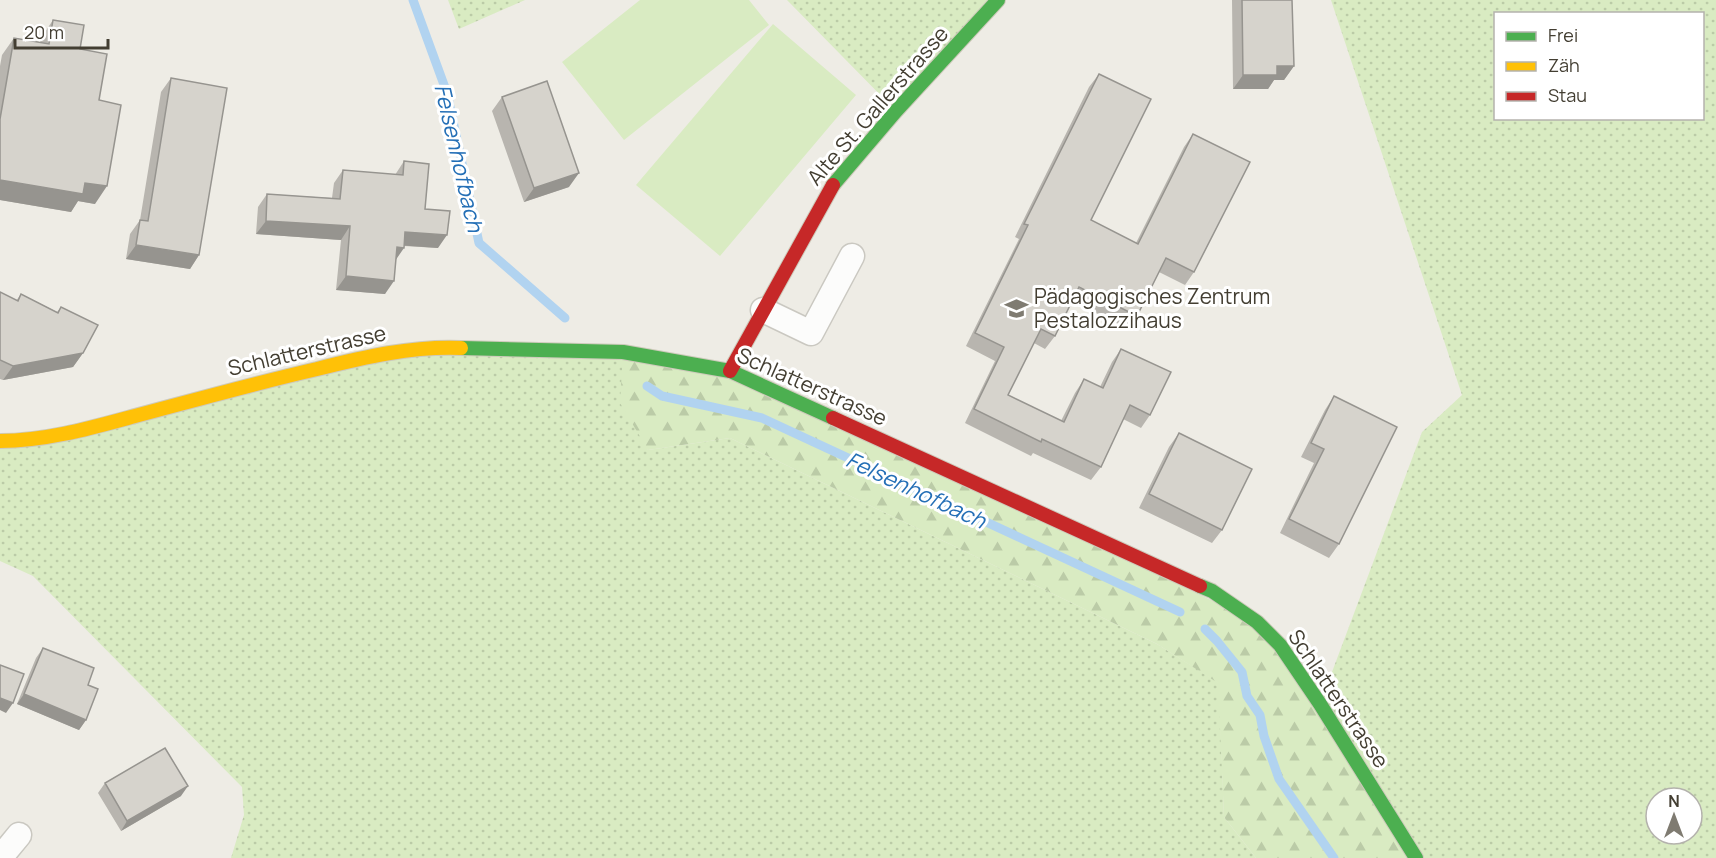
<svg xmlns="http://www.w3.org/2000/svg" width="1716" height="858" font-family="Manrope,sans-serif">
<defs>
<pattern id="grass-dots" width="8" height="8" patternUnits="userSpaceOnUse" patternTransform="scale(1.5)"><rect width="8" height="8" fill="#d9ebc2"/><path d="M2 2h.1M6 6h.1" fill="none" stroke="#bbcba7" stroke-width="1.8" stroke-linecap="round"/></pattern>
<pattern id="forest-firs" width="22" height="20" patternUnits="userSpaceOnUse" patternTransform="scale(1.5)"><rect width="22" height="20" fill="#d9ebc2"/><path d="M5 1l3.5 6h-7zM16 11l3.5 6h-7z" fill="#bbcba7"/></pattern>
</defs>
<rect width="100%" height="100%" fill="#eeece5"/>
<!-- grass -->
<path fill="url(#grass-dots)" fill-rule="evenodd" d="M448 0H525L459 29Z
M787 0H998L896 111Z
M1331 0H1716V858H1416L1320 704 1422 432 1462 395ZM1496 14H1702V118H1496ZM1656 798H1692V834H1656Z
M623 352 648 450 730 438 1157 644 1219 683 1224 817 1256 858H231L244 815 242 787 33 576 0 561V441L379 354Z"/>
<!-- forest -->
<path fill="url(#forest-firs)" d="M623 352 730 371 1257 622 1416 858H1256L1224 817 1218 683 1157 644 730 438 648 450 620 403Z"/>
<!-- garden -->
<path fill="#d9ebc2" d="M640 0H749L769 25 624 140 562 62Z
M773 24 856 95 720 256 636 185Z"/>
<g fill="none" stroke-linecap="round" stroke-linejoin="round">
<!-- stream -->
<path stroke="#b1d3f0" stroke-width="9" d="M413 0 447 93 479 243 565 318
M647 386 662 396 762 418 1180 612
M1205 629 1217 641 1242 672 1247 696 1260 715 1264 736 1279 779 1334 858"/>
<defs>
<path id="street" d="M763 310 811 333 852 256
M0 858 19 835"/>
<path id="fast" d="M833 185 896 111 998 0
M461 348 623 352 730 371 833 418
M1200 586 1212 591 1257 622 1280 645 1320 704 1416 858"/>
<path id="slow" d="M0 441C46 441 91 428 135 416 195 400 256 383 317 369 364 357 412 346 461 348"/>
<path id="jam" d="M730 371 833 185
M833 418 1200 586"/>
</defs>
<!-- street casing -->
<use href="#street" stroke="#cac8c1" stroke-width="27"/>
<!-- fast casing -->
<use href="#fast" stroke="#cecabb" stroke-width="16"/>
<!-- slow casing -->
<use href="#slow" stroke="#cecabb" stroke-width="16"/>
<!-- jam casing -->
<use href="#jam" stroke="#cecabb" stroke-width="16"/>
<!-- street -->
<use href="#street" stroke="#fcfcfb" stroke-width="24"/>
<!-- fast -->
<use href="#fast" stroke="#4caf50" stroke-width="14"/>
<!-- slow -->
<use href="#slow" stroke="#ffc107" stroke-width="14"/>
<!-- jam -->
<use href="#jam" stroke="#c62828" stroke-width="14"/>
</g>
<!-- wall -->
<path fill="#b8b5af" d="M1232 0H1292L1294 66 1284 80H1274L1268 89H1233Z
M53 20 80 49 99 100 95 204 78 201 71 212 0 200V66L2 55 14 38 40 42 41 38Z
M1099 74 1091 220 1136 243 1184 147 1193 134 1194 272 1185 285 1159 272 1137 316 1128 329 1072 301 1055 336 1045 349 1034 343 1008 395 1061 421 1075 393 1084 379 1100 387 1112 362 1121 349 1150 415 1141 428 1123 419 1101 467 1091 480 1033 453 1031 456 965 423 995 361 966 346 1019 239 1015 237 1089 87Z
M171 78 199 255 190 269 126 259 130 234 140 220 161 92Z
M502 97 569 187 524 202 492 111Z
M404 161 425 209 438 248 404 246 396 259 385 294 336 290 341 240 256 234 258 207 267 194 332 198 334 183 343 170 395 175Z
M0 292 16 301 21 294 57 312 61 307 83 353 73 367 3 380 0 379Z
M1334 396 1339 544 1329 558 1280 533 1314 463 1301 457 1325 410Z
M1179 433 1222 530 1212 543 1139 508 1169 447Z
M43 648 88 685 86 720 79 730 17 704 36 658Z
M105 783 181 796 121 831 98 793Z"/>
<!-- shaded-wall -->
<path fill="#96948f" d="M1277 66H1294L1284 80H1274L1268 89H1233L1243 75Z
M579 173 569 187 524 202 534 188Z
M0 180 85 183 107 186 95 204 78 201 71 212 0 200Z
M266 221 350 226 341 240 256 234Z
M405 232 447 235 438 248 396 245Z
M136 245 199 255 190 269 126 259Z
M397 247 404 248 395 261Z
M346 276 394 281 385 294 336 290Z
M83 353 73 367 3 380 13 366Z
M24 694 86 720 79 730 17 704Z
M0 698 13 703 6 713 0 710Z
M188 786 181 796 121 831 127 821Z"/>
<!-- building -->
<path fill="#d6d3cc" stroke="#96948f" stroke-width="1.5" d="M1242 0H1292L1294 66H1277V75H1243Z
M53 20 84 25 80 49 107 54 99 100 121 105 107 186 85 183 83 194 0 180V119L14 38 49 44Z
M1099 74 1151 99 1091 220 1138 244 1193 134 1250 162 1194 272 1166 258 1137 316 1079 287 1055 336 1041 329 1008 395 1064 422 1084 379 1103 388 1121 349 1171 372 1150 415 1130 405 1101 467 1042 439 1041 442 974 409 1004 347 975 333 1028 225 1024 224Z
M171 78 227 88 199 255 136 245 140 220 148 221Z
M547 81 579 173 534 188 502 97Z
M404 161 429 164 425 209 450 211 447 235 405 232 404 248 397 247 394 281 346 276 350 226 266 221 267 194 340 199 343 170 403 175Z
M0 292 18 301 21 294 58 313 61 307 98 325 83 353 13 366 0 360Z
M1334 396 1397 427 1339 544 1289 519 1324 449 1311 443Z
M1179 433 1252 469 1222 530 1149 494Z
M43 648 94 668 88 685 98 689 86 720 24 694Z
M0 665 24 674 13 703 0 698Z
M165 748 188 786 127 821 105 783Z"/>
<!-- icons -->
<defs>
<symbol id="school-bare" viewBox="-9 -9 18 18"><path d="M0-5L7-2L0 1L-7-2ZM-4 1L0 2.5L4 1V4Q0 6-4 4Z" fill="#7f7b71" stroke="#fff" stroke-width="2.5" paint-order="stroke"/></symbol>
</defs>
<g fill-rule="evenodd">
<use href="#school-bare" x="1000" y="292" width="33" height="33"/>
</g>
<g text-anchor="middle" stroke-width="6" stroke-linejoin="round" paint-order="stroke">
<!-- street labels -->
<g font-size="21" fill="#433e32" stroke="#fff">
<text transform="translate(878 106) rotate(-49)" y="7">Alte St. Gallerstrasse</text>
<text transform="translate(307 351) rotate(-13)" y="7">Schlatterstrasse</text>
<text transform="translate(812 387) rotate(24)" y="7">Schlatterstrasse</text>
<text transform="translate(1338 699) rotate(56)" y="7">Schlatterstrasse</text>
</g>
<!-- poi labels -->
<g font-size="21" fill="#433e32" stroke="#fff" text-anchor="start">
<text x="1034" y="304">Pädagogisches Zentrum<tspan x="1034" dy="24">Pestalozzihaus</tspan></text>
</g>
<!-- water labels -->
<g font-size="22" font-style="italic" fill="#246fb6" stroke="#fff">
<text transform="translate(459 158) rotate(77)" y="8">Felsenhofbach</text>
<text transform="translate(916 490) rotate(25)" y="8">Felsenhofbach</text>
</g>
</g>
<!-- legend -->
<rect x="1494" y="12" width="210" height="108" fill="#ffffff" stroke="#b4b2ad" stroke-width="1.5"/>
<rect x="1506" y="32" width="30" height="9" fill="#4caf50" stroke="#b4b2ad" stroke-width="1.5"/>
<text x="1548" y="42" font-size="18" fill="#433e32">Frei</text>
<rect x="1506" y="62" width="30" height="9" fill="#ffc107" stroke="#b4b2ad" stroke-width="1.5"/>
<text x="1548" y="72" font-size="18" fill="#433e32">Zäh</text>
<rect x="1506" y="92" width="30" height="9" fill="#c62828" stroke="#b4b2ad" stroke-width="1.5"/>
<text x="1548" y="102" font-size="18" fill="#433e32">Stau</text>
<!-- north arrow -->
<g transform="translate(1674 816)"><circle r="28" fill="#ffffff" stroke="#b4b2ad" stroke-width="1.5"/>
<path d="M0-4.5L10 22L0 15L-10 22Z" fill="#7f7b71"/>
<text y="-9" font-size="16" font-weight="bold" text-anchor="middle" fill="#433e32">N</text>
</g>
<!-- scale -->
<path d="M15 39v9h93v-9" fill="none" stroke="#433e32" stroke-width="3"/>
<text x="24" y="39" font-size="18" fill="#433e32" stroke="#ffffff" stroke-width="4.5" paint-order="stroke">20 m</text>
</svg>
